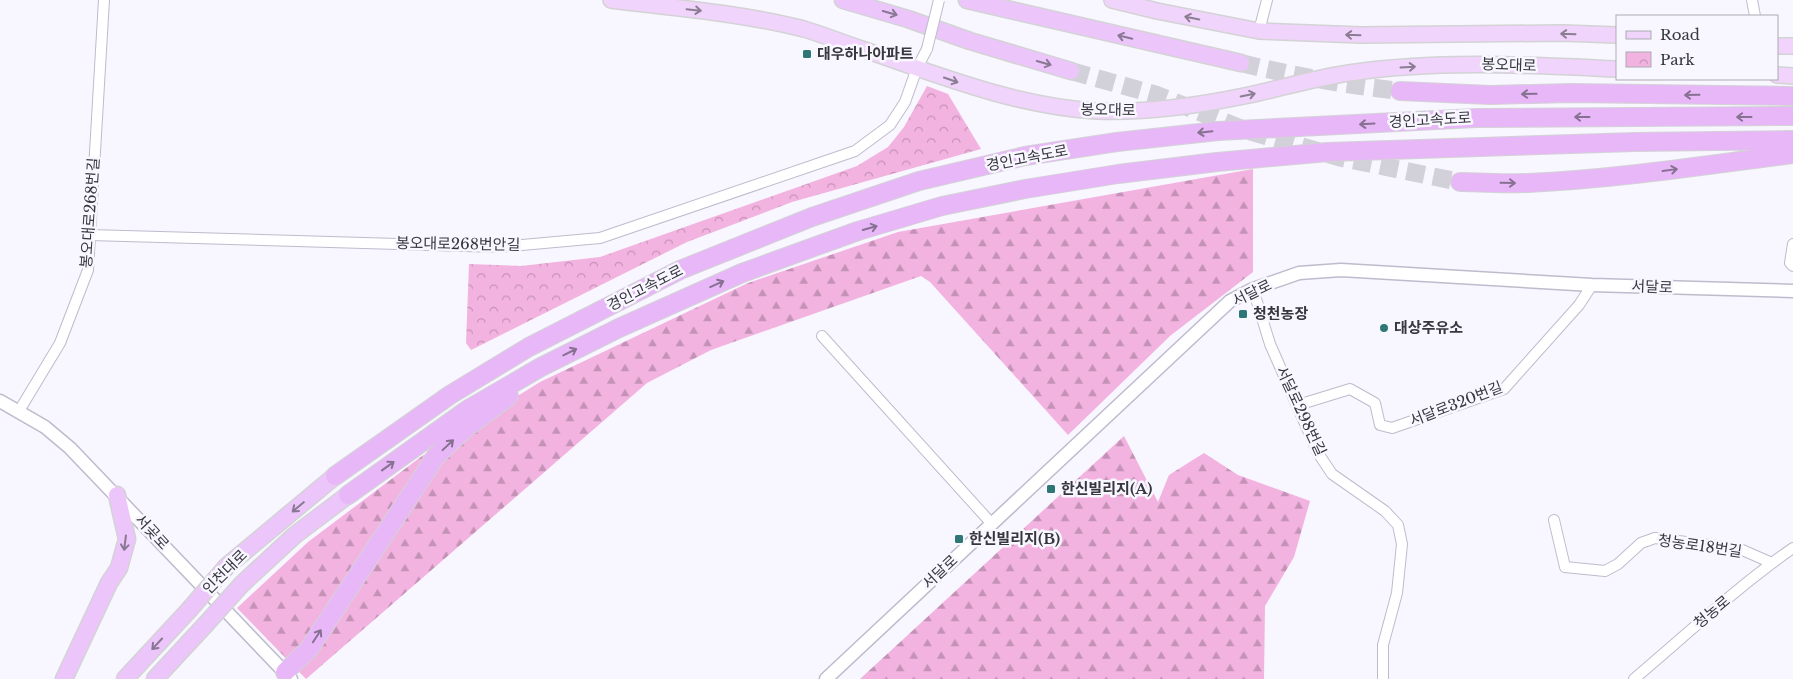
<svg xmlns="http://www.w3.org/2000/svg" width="1793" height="679" font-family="'Libre Baskerville','Noto Sans KR',serif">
<defs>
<pattern id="forest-firs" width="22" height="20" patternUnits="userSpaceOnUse" patternTransform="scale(1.25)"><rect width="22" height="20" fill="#f2b3e0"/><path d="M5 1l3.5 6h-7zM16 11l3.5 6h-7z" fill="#c592b7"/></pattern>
<pattern id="park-crowns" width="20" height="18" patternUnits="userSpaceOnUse" patternTransform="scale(1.25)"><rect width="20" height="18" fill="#f2b3e0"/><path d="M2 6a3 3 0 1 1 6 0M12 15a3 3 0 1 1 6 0" fill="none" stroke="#c592b7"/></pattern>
</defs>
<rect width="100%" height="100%" fill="#f8f6fe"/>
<!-- forest -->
<path fill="url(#forest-firs)" d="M1253 169V272L1170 336 1068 435 930 282 921 276 711 350 647 383 306 679 237 608 308 542 422 456 540 382 748 283 898 232Z
M1124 436 1158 502 1169 475 1204 453 1238 475 1310 501 1294 557 1265 606 1264 679H860Z"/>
<!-- park -->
<path fill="url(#park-crowns)" d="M927 86 948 94 981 149 792 202 687 242 471 350 466 343 469 264 521 266 600 257 857 166 888 147 904 127Z"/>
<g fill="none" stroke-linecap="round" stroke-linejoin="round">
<!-- motorway-tunnel -->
<path stroke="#d2d0d8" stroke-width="18" stroke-dasharray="18 9" stroke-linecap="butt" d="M1241 63C1294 76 1346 85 1400 91
M1071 71 1157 95 1245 130 1342 158 1460 182"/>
<defs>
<path id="minor" d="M1752 0 1755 16
M1259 31 1267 0
M90 235 499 247 600 238 855 151 890 125 905 102 917 68 927 49
M1793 244 1790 263 1793 266
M1253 289 1270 344 1318 453 1332 474 1385 511 1398 525 1402 544 1397 593 1383 645V679
M822 336 992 524
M1298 405 1350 389 1375 403 1380 425 1392 428 1504 389 1579 305 1592 285
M19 411 60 343 88 270 104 0
M1554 520 1565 567 1605 571 1618 564 1641 543 1655 538 1740 549 1772 563
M1634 679C1686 635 1737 587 1793 548"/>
<path id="tertiary" d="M0 401 45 427 70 448 291 679
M826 679 1230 301 1253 289 1299 273 1341 270 1592 285 1793 291"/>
<path id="primary" d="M611 0C675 8 741 13 804 29 824 35 843 43 862 49 938 75 1015 106 1096 111 1145 113 1196 106 1244 96 1279 89 1314 78 1349 73 1438 60 1528 65 1617 69
M1112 0 1157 11 1259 31 1361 35 1563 33 1617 35
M1777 46H1793
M1777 75 1793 76"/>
<path id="trunk" d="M843 0 908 19 970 41 1071 71
M967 0 1241 63
M227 566 335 476
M242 584 295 535 348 495
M64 679 109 583 119 568 127 539 117 495
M125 679 189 610
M155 679 206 624"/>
<path id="motorway" d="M1400 91 1490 95 1571 93 1793 96
M1460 182C1482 182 1506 184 1528 183 1617 179 1705 165 1793 154
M335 476 450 395 529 347 680 270 812 217 919 181 1025 156 1117 142 1218 131 1476 118 1793 116
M348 495 467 410 541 367 619 328 742 273 858 231 942 206 1025 189 1118 174 1217 162 1328 152 1635 142 1793 140
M285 672 309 649 436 456 466 428 509 396"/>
</defs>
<!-- minor casing -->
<use href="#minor" stroke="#bfbbcd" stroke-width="12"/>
<!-- tertiary casing -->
<use href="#tertiary" stroke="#bfbbcd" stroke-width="15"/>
<!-- primary casing -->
<use href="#primary" stroke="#d3d3d5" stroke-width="18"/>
<!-- trunk casing -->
<use href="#trunk" stroke="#d3d3d5" stroke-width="19"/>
<!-- motorway casing -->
<use href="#motorway" stroke="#d3d3d5" stroke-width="20"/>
<!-- minor -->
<use href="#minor" stroke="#fff" stroke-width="10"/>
<!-- tertiary -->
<use href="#tertiary" stroke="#fff" stroke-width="12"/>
<!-- primary -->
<use href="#primary" stroke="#f1d4fb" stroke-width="15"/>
<!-- trunk -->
<use href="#trunk" stroke="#ecc6fa" stroke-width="16"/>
<!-- motorway -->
<use href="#motorway" stroke="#e7b7f8" stroke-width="18"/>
<defs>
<path id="minor-bridge" d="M927 49 939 0"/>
<path id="trunk-bridge" d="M189 610 227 566
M206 624 242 584"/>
</defs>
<!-- minor-bridge casing -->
<use href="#minor-bridge" stroke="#bfbbcd" stroke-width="12" stroke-linecap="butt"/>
<!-- trunk-bridge casing -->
<use href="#trunk-bridge" stroke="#d3d3d5" stroke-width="19" stroke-linecap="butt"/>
<!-- minor-bridge -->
<use href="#minor-bridge" stroke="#fff" stroke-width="10"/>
<!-- trunk-bridge -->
<use href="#trunk-bridge" stroke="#ecc6fa" stroke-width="16"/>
</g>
<!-- one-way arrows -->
<defs><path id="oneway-shaft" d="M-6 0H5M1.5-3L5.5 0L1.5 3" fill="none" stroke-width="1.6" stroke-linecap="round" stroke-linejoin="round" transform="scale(1.25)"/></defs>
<g stroke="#8b7e93">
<use href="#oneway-shaft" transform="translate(694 10) rotate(6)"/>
<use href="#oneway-shaft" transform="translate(1192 18) rotate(-169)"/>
<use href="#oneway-shaft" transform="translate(1568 34) rotate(-178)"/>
<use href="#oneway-shaft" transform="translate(1353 35) rotate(-178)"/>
<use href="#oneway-shaft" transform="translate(1408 67) rotate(-3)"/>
<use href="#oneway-shaft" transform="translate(951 80) rotate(19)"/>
<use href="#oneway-shaft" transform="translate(1248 95) rotate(-12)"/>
</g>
<g stroke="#897793">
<use href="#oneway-shaft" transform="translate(890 13) rotate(16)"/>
<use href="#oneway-shaft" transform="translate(1125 37) rotate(-167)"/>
<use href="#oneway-shaft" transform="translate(1044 63) rotate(16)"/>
<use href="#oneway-shaft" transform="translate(298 507) rotate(140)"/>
<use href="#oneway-shaft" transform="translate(125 543) rotate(97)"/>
<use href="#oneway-shaft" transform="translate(157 644) rotate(133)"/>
</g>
<g stroke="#877192">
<use href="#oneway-shaft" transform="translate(1529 94) rotate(179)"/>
<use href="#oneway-shaft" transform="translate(1692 95) rotate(179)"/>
<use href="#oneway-shaft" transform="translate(1582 117) rotate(180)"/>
<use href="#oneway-shaft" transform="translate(1744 117) rotate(180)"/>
<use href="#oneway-shaft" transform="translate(1367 124) rotate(177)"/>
<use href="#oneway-shaft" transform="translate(1205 132) rotate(174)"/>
<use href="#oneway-shaft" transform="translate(1670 170) rotate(-8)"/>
<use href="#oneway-shaft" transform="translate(1508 183) rotate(1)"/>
<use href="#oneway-shaft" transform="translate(870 228) rotate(-16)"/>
<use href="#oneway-shaft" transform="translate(717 284) rotate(-24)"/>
<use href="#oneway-shaft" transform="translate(570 352) rotate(-26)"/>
<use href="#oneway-shaft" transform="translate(448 445) rotate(-43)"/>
<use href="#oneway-shaft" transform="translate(388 466) rotate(-36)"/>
<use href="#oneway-shaft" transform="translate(317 636) rotate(-57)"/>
</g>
<!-- markers -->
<g fill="#2e7776" stroke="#f8f6fe" stroke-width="2">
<rect x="802" y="49" width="10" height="10" rx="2.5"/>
<rect x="1238" y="309" width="10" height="10" rx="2.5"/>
<circle cx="1384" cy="328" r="5"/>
<rect x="1046" y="484" width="10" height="10" rx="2.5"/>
<rect x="954" y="534" width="10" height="10" rx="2.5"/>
</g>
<g text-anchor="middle" stroke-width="5" stroke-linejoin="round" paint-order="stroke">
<!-- poi labels -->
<g font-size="15" font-weight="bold" fill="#38373e" stroke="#f8f6fe" text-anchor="start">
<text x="817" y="59">대우하나아파트</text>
<text x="1253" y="319">청천농장</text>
<text x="1394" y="333">대상주유소</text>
<text x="1061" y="494">한신빌리지(A)</text>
<text x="969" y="544">한신빌리지(B)</text>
</g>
<!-- street labels -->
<g font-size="15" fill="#38373e" stroke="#f8f6fe">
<text transform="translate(1509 65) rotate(2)" y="5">봉오대로</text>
<text transform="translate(1108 110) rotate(1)" y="5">봉오대로</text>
<text transform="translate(1430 120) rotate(-3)" y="5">경인고속도로</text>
<text transform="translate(1027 158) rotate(-11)" y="5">경인고속도로</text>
<text transform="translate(90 213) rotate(-86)" y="5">봉오대로268번길</text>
<text transform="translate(458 244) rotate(1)" y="5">봉오대로268번안길</text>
<text transform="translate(1652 287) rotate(2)" y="5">서달로</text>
<text transform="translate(645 288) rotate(-27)" y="5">경인고속도로</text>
<text transform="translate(1252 293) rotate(-26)" y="5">서달로</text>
<text transform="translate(1456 404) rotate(-21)" y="5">서달로320번길</text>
<text transform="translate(1301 411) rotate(65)" y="5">서달로298번길</text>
<text transform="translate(152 532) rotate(47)" y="5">서곶로</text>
<text transform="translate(1700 546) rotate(8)" y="5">청농로18번길</text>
<text transform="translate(225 572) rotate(-45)" y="5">인천대로</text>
<text transform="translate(940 572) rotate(-43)" y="5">서달로</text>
<text transform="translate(1712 612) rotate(-40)" y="5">청농로</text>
</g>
</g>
<!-- legend -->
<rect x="1616" y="15" width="162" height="65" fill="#f8f6fe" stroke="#abaab1"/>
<rect x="1626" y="31" width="25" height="8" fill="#f1d4fb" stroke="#abaab1"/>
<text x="1660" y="40" font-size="15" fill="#38373e">Road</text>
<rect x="1626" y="52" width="25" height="15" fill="url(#park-crowns)" stroke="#abaab1"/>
<text x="1660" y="65" font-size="15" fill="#38373e">Park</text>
</svg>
